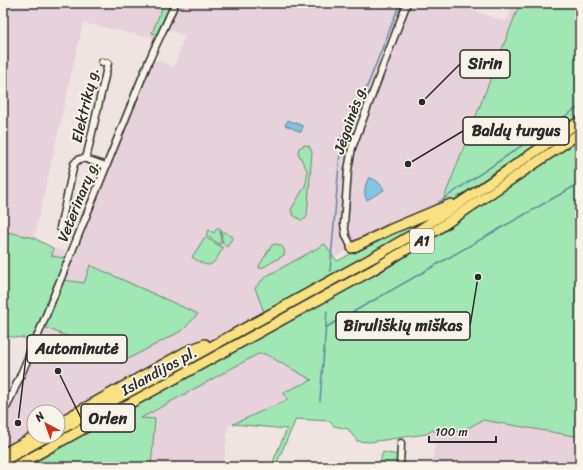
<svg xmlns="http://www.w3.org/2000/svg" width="583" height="470" font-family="Sriracha,sans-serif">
<rect width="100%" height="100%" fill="#f0e4e2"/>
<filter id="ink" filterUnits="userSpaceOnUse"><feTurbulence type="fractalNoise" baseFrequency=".025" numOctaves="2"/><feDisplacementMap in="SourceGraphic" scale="8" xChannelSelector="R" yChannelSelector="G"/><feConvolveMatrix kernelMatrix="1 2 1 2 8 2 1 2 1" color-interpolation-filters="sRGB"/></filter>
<g filter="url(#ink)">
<!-- built -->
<path fill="#e7d1da" d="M3 3H455L506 22 514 3H520L444 198 443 205 366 238 334 258 326 244 255 288 264 312 58 421V412H34V434L4 451 3 411 11 406 33 339 65 258 52 256 53 248 68 252 148 57 174 67 185 35 168 30 163 40 83 23 34 238 3 231Z
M258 354H265L312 380 284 392 287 399 228 426 223 467H151L155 420 140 418Z
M483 420 580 437V467H431L435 444 426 434 434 430 462 431Z"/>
<!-- green -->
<path fill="#a0e7b4" stroke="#668970" d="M164 3H171L159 31 156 34 152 33Z
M520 3H580V115L455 199 443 205 444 198Z
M580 124V130L403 249 219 350 156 383 9 467H3V465L54 436H58V434L307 297Z
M580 139V437L483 420 462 431 439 434 433 430 426 434 370 442 357 441 348 429 334 426 329 421 296 419 278 460V467H274V459L287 429 233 424 287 400 284 392 312 380 265 354H258L141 418 155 419 151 467H28L118 414 361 282 411 253Z
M305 145 309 146 312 152 307 216 305 219 301 220 293 215 291 210 305 186 307 178V170L298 153 299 148Z
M437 213 395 240 264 312 255 288 265 277 325 244 334 258 338 261 359 249Z
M218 227 220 229 221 244H219L206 235 209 230 214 233Z
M221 230 233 237 227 247 223 244Z
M3 231 34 238 53 248 52 256 65 258 33 339 3 336Z
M205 237 223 248C211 267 212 270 192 257Z
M276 244C282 245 286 249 284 255L262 268H259V266L272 245Z
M90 265 198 314 183 330 126 360 44 327 63 280 84 283Z
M383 452 398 455 397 467H380C382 462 380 457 383 452Z"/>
<!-- water -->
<path fill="#83c4e4" stroke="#60879a" d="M288 120 303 126 301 132 285 125Z
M369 178C375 178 382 185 384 190L367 200C363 196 365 183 369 178Z"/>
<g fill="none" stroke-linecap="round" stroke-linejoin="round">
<!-- stream -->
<path stroke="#60879a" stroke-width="1.5" d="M359 107 399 6
M341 139C342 130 350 127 354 119
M439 202 580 106
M330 271 340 153
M325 328 580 183
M320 401 327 311"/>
<defs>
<path id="minor" d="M102 62 108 63 86 159 106 166
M60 228 74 164C78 159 80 158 86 159
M352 248 346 236 344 224 348 170 352 148 407 3
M3 408 7 406 36 340 148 63C157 42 167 23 175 3
M400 467 401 443"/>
<path id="highway" d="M352 248 389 230 451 204
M58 423 187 351 205 344
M58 431 374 257 410 236 451 209 580 121
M3 454 35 436
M3 461 48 436
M14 467 371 271 414 245 580 133"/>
</defs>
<!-- minor casing -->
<use href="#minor" stroke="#2b2b2b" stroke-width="9"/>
<!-- highway casing -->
<use href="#highway" stroke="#2b2b2b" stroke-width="12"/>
<!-- minor -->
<use href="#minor" stroke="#f7f3e8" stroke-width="6"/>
<!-- highway -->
<use href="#highway" stroke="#f9e181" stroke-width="9"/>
</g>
</g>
<g text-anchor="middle" stroke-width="4" stroke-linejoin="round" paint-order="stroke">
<!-- shield labels -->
<rect fill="#f7f3e8" stroke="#686764" stroke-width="1" x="410" y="229" width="24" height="24" rx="3"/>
<g font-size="14" font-weight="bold" fill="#2b2b2b">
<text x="422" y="246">A1</text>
</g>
<!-- street labels -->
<g font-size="15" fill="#2b2b2b" stroke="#f7f3e8">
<text transform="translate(85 105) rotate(-77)" y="5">Elektrikų g.</text>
<text transform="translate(350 119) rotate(-71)" y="5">Jėgainės g.</text>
<text transform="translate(78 201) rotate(-68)" y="5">Veterinarų g.</text>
<text transform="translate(159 371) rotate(-29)" y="5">Islandijos pl.</text>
</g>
</g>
<!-- callouts -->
<path fill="none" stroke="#2b2b2b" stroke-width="1.5" d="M422 102L460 64M408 164L463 131M478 277L470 326M18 423L27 349M58 371L81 418"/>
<g fill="#2b2b2b" stroke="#f7f3e8" stroke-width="1.5">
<circle cx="422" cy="102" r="4"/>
<circle cx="408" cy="164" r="4"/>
<circle cx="478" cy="277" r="4"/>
<circle cx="18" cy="423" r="4"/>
<circle cx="58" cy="371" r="4"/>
</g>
<g fill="#f7f3e8" stroke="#2b2b2b" stroke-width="1.5">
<rect x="460" y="50" width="50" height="28" rx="4"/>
<rect x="463" y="117" width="106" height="28" rx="4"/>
<rect x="336" y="312" width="134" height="28" rx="4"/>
<rect x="27" y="335" width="100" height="28" rx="4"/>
<rect x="81" y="404" width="54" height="28" rx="4"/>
</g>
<g font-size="16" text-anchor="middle" font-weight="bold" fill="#2b2b2b">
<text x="485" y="69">Sirin</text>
<text x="516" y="136">Baldų turgus</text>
<text x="403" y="331">Biruliškių miškas</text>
<text x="77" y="354">Autominutė</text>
<text x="108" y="424">Orlen</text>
</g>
<!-- margin -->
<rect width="583" height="470" fill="none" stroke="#f7f3e8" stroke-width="16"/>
<rect x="8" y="8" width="567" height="454" fill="none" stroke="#2b2b2b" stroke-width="1.5" filter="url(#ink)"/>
<!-- north arrow -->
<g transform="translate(46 424) rotate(319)"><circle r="19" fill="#f7f3e8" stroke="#a5a39c"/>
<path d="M0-3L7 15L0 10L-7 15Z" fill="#c8321e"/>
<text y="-6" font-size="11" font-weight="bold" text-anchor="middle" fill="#2b2b2b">N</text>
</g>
<!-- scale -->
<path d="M429 436v6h67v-6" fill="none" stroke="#2b2b2b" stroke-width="2"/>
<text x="435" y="436" font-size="12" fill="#2b2b2b" stroke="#f7f3e8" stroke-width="3" paint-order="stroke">100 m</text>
</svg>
